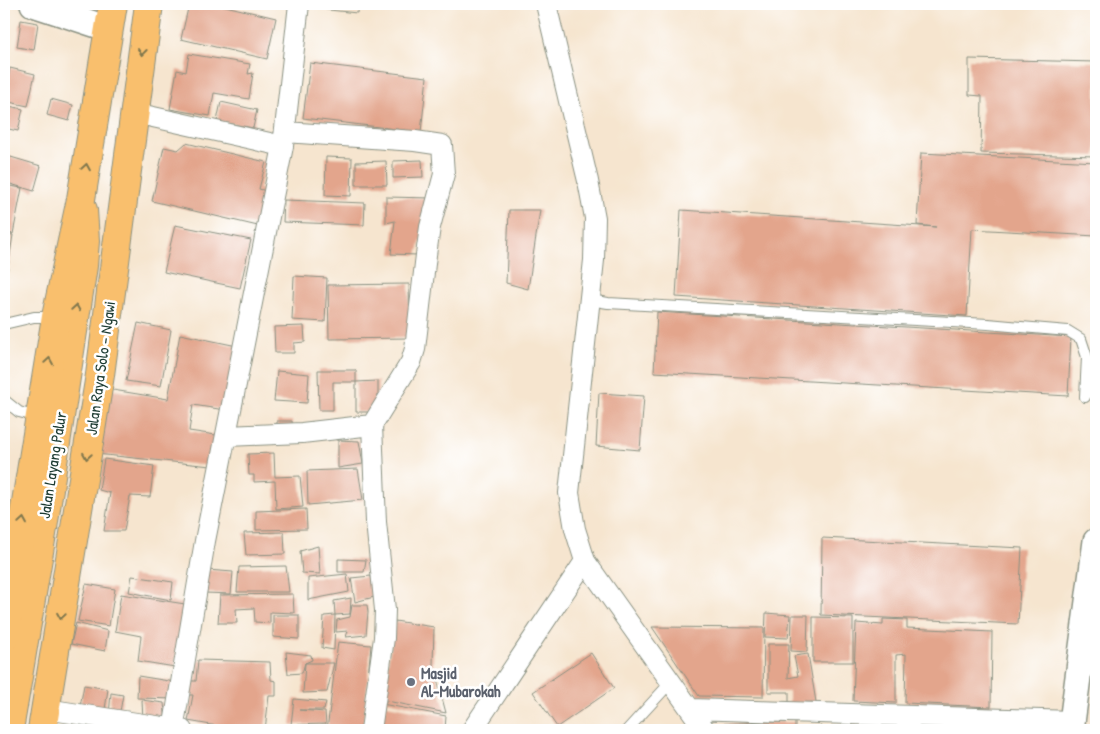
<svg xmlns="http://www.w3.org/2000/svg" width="1100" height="734" font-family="'Patrick Hand',sans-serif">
<rect width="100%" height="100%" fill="#fff"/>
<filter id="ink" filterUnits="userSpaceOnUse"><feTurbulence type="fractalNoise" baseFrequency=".02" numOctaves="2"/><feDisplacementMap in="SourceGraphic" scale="10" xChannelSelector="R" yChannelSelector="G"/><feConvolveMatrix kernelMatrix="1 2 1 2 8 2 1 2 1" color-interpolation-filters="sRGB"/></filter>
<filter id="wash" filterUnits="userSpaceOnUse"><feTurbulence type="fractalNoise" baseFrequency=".0096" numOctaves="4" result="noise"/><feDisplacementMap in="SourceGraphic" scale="20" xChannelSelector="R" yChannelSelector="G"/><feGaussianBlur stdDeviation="1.12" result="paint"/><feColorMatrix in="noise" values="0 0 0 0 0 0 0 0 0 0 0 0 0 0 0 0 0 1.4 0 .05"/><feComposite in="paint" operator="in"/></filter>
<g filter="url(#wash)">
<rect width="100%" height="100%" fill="#f6e5cf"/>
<g id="blocks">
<!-- building -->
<path fill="#e3a58c" d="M189 4H217L276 18 267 59 181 39Z
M321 4H358L357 13 320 9Z
M21 20 38 23 34 50 17 47Z
M189 54 250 64 248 74 253 73 249 99 214 93 210 116 170 109 177 70 186 72Z
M969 59 1096 62V156L981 153 982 96 969 95Z
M310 63 427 77 421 132 303 118Z
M10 68 35 74 28 106 4 101Z
M51 99 73 105 69 121 47 115Z
M221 102 257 110 253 128 217 121Z
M4 105 23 109 18 131 4 128Z
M186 143 266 162 259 189 270 192 262 227 152 201 164 147 178 150Z
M921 153 1096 162V236L972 229 967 316 676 297 681 210 936 227 917 225Z
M4 155 41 166 34 191 4 182Z
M326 157 352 158 351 196 325 195Z
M422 160 423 177 393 178V161Z
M386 161 387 185H356V162Z
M4 185 22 188 13 234 4 232Z
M386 197 432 198 417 255 391 254 395 221 386 223Z
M284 200 365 203 364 225 283 222Z
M509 210H540L528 289 506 283Z
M175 225 251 240 240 288 164 272Z
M4 234 13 235 6 280H4Z
M294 276 327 278 325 322 292 320Z
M409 284 410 338 329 339 328 285Z
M657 312 1071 337 1068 396 654 372Z
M138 323 171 330 161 386 126 381Z
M304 326 305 342 294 343V353H275L274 327Z
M180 334 237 346 225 410 193 405 189 431 216 435 211 466 96 454 107 389 168 399Z
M318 370H356V382L378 381V412H356V382H333V410H319Z
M277 371 309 374 307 403 274 401Z
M599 393 644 396 640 450 596 446Z
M277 421H292L293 432 277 433Z
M338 440 359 441 363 464 338 468Z
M274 453 275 477 300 476 303 507 276 509 275 481 254 482V475H249L248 454Z
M104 459 154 466 150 497 130 496 124 531H104L110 493 99 490Z
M358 469 363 500 308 505 307 471Z
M306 509 307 529 256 530V511Z
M284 532 285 554 246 555 244 533Z
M822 538 1022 548 1018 624 821 615Z
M318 546 320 574 302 573 300 551Z
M338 559 366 560 364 572H338Z
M286 566 289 592H237L239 567Z
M207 570 233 572 231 594 205 593Z
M347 574 349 592 308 600V578Z
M132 576 173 582 171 600 129 592Z
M371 576 374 597 355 602 351 578Z
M86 584 115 589 109 626 78 621Z
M121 594 185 604 175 667 138 661 141 636 115 631Z
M293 594 294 613 270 612V623L255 622 254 608 236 609 237 623H218L220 595Z
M351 598 350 614 335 615 334 601Z
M352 605H367L368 612 366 635 346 637 348 631 336 632 337 620 350 617Z
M766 613 790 615 788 638 765 637Z
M273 615H299V639L273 637Z
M335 615 334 650 322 648 324 616Z
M792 615H808L807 652 791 651Z
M813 617 853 618V662H813Z
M883 619 907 620V628L992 632 991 707 905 703 906 654 896 655V703L853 701 856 623 883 625Z
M395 621 434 627 433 664 446 713 382 700Z
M76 623 108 631 105 651 71 644Z
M652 627 764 628 763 697 699 696Z
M338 642 371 645 363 730H327Z
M768 644H789L788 678 798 676 794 656 808 654 816 702 789 703V692H768Z
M286 652 311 655 312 660 305 663H334L327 692 303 693 305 663 302 673 288 674Z
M591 653 614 688 557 727 533 692Z
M198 660 270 662 271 680 276 681V696H269L265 730H240L188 721 193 695H187L189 681H196Z
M138 676 175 682 176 699 137 698Z
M84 685 108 689 104 716 79 712Z
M111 693 123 695 119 717 109 715Z
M294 699 326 702 324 710H299L325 712 326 724 291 725Z
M142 700 164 703 166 722 143 720Z
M382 704 446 716 445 730H378Z
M765 722H795V730H719V724Z
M843 723 878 724V730H843Z
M78 725 100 729V730H77Z
M821 726V730H801V728Z"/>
</g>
</g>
<g filter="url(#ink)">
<use href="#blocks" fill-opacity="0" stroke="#8a9182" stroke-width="1"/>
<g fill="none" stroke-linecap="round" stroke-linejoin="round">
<defs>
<path id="service" d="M590 300 608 303 988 324 1068 331 1081 339 1087 357 1085 397
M4 324 34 317H55
M4 400 19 412 39 417
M627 730 671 682"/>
<path id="minor" d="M546 4 588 181 595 218 594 260 569 493 575 529 585 561 705 730
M135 113 283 146
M285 132 415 141 442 145 444 174 430 227 426 255 415 349 411 362 372 425 376 522 385 610 384 638 371 730
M227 436 302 433 372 425
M46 709 182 730
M691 709 1072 721
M173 730 205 541 283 146 299 4
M472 730 585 561"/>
<path id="tertiary" d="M33 4 109 29
M1071 730 1096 541"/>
<path id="primary" d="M9 730 43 528 83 266 85 241 83 210"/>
<path id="trunk" d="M4 638 56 317 81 199 113 4
M42 730 100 375 149 4"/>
</defs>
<!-- service casing -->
<use href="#service" stroke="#8a9182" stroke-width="12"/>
<!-- minor casing -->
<use href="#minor" stroke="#8a9182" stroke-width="22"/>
<!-- tertiary casing -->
<use href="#tertiary" stroke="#8a9182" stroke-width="28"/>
<!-- primary casing -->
<use href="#primary" stroke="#8a9182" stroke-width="30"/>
<!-- trunk casing -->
<use href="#trunk" stroke="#8a9182" stroke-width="30"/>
<!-- service -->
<use href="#service" stroke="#fff" stroke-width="10"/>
<!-- minor -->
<use href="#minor" stroke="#fff" stroke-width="20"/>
<!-- tertiary -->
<use href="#tertiary" stroke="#fff" stroke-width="25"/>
<!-- primary -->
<use href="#primary" stroke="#f9bf6d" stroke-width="28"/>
<!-- trunk -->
<use href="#trunk" stroke="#f9bf6d" stroke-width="28"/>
</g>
<!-- one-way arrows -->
<defs><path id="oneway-chevron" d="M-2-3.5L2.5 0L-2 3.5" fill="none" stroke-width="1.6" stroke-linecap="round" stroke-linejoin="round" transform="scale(1.25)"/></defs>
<g stroke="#81784e">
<use href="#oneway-chevron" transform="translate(142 52) rotate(97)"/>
<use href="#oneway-chevron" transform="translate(86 167) rotate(-81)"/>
<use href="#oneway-chevron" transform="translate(76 308) rotate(-81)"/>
<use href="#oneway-chevron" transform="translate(49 361) rotate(-81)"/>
<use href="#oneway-chevron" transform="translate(87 456) rotate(99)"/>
<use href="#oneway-chevron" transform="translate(23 521) rotate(-81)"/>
<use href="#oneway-chevron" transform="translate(61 616) rotate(99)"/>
</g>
</g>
<!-- markers -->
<circle fill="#6b7280" stroke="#fff" stroke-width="2" cx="411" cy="682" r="5"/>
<g text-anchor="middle" stroke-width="5" stroke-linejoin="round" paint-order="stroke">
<!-- street labels -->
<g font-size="16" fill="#1f3d34" stroke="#fff">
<text transform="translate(100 368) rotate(-82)" y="6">Jalan Raya Solo - Ngawi</text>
<text transform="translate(52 465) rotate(-81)" y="6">Jalan Layang Palur</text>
</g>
<!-- worship labels -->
<g font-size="16" font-weight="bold" fill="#5b616d" stroke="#fff" text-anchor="start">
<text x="421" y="679">Masjid<tspan x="421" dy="18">Al-Mubarokah</tspan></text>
</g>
</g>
<!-- margin -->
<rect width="1100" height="734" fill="none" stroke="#fff" stroke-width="20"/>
</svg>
